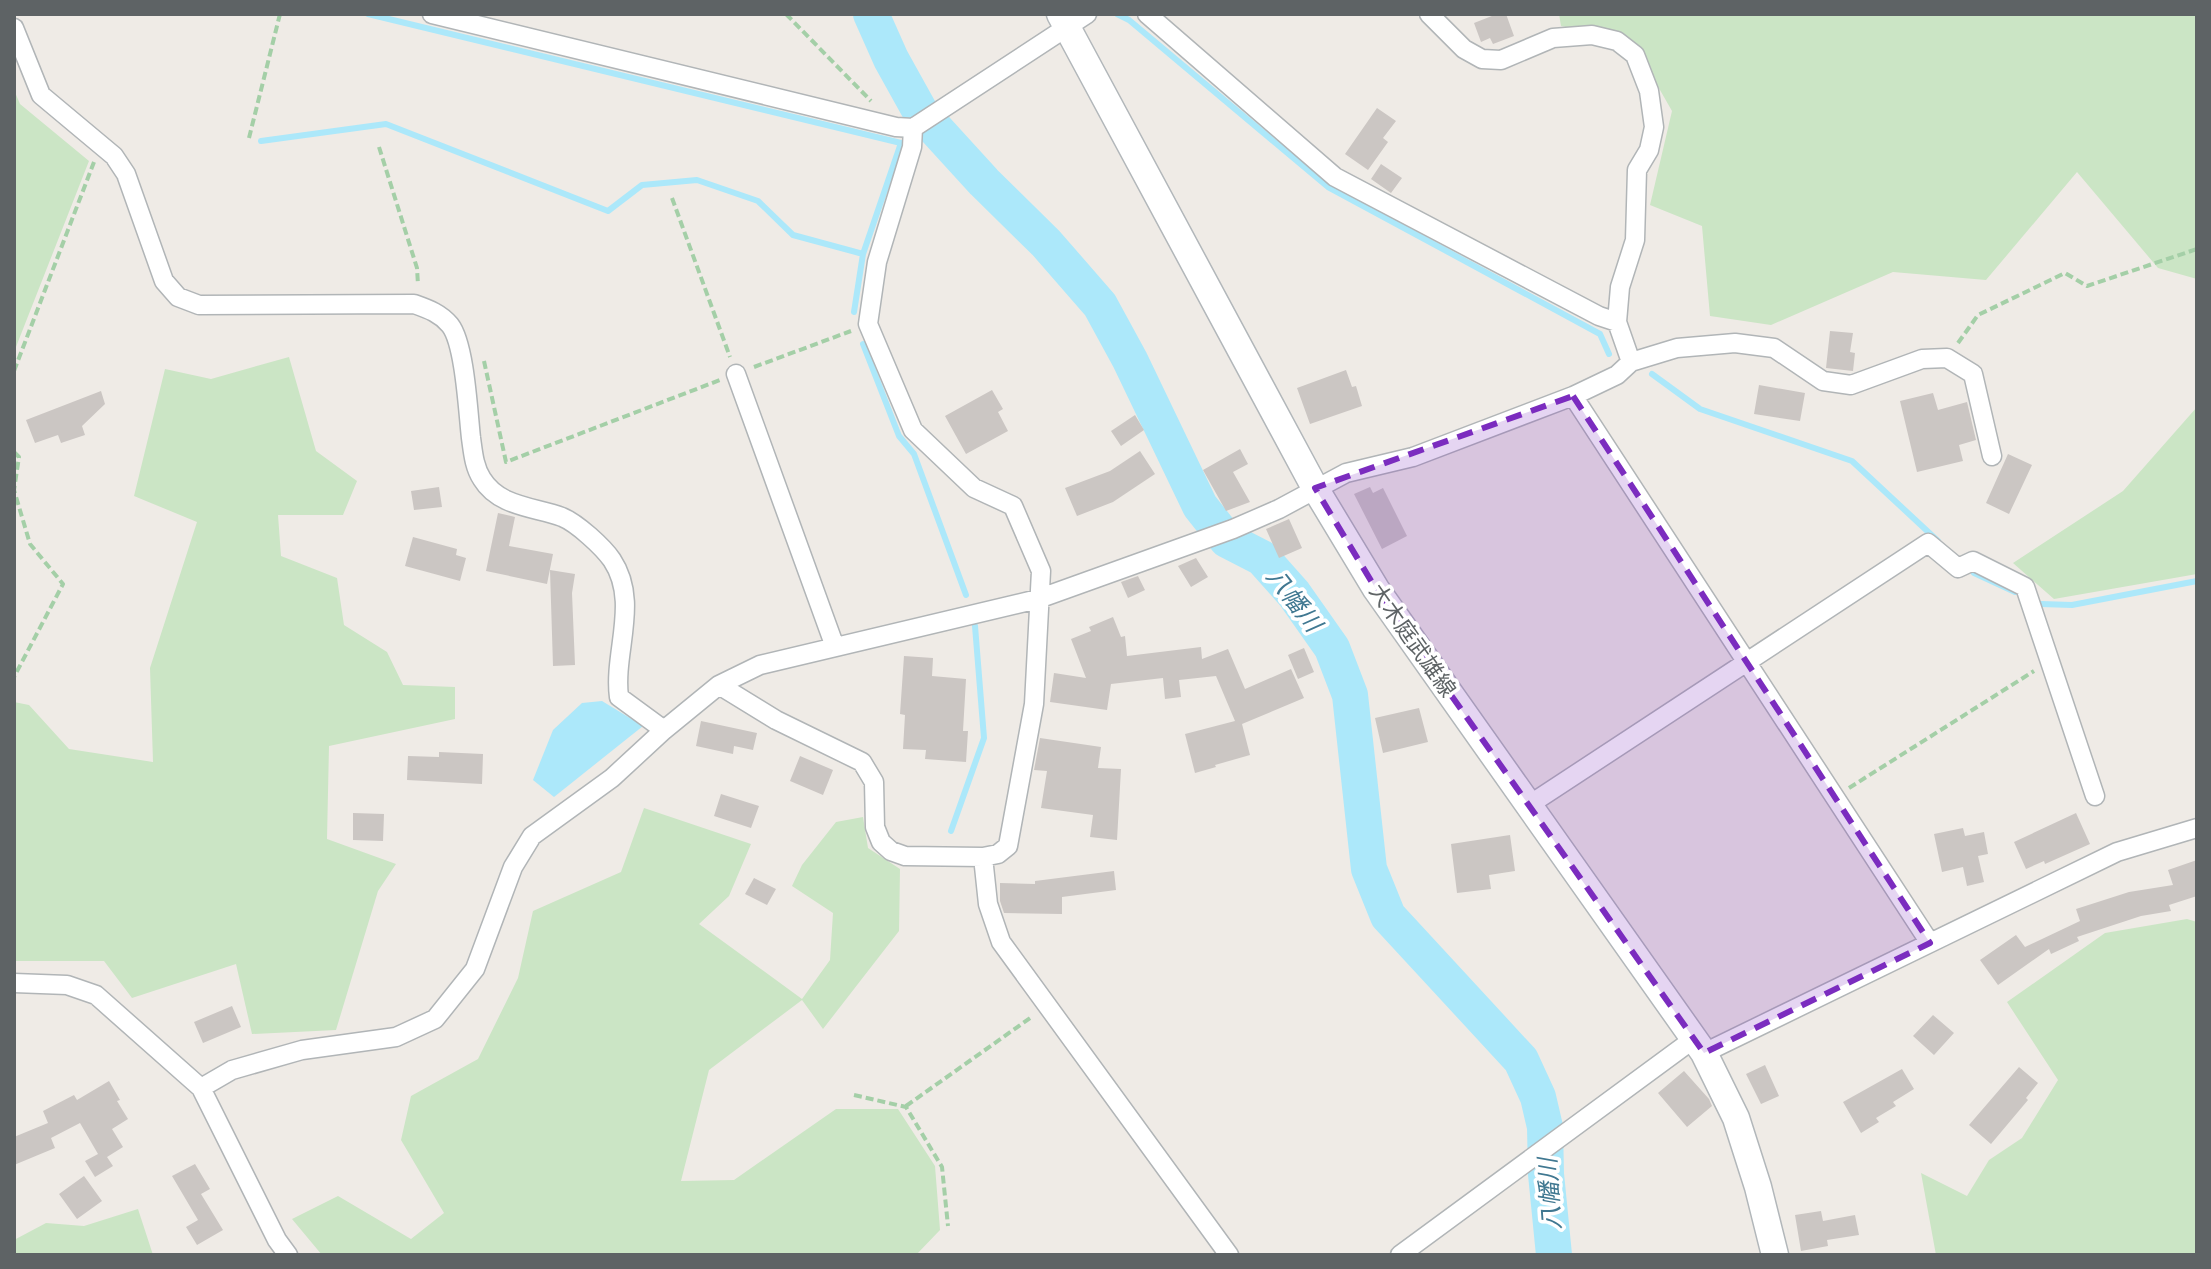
<svg xmlns="http://www.w3.org/2000/svg" width="2211" height="1269" font-family="Helvetica,'Noto Sans JP',sans-serif">
<rect width="100%" height="100%" fill="#efebe6"/>
<!-- green -->
<path fill="#cbe5c5" d="M1559 14H2197V279L2158 268 2077 172 1986 280 1893 272 1771 325 1710 316 1702 226 1650 205 1672 111 1632 41 1561 26Z
M14 90 20 104 89 161 14 352Z
M289 357 316 451 357 481 343 515H278L281 556 337 578 344 625 387 652 403 685 455 687V719L329 746 327 839 396 864 378 891 336 1030 252 1034 236 964 132 998 104 961H14V702L29 705 69 749 153 762 150 668 197 522 134 496 165 369 211 379Z
M2197 407V574L2054 599 2013 563 2123 491Z
M644 808 751 844 729 896 699 924 802 999 830 960 833 913 792 886 802 865 836 822 863 817 868 848 900 869 899 931 823 1029 802 1000 709 1070 681 1181 734 1180 836 1109H898L935 1166 940 1230 916 1255H322L292 1219 338 1196 411 1239 444 1213 401 1140 411 1096 478 1059 518 978 533 911 621 872Z
M2187 919 2197 922V1255H1936L1921 1173 1967 1196 1989 1160 2022 1138 2058 1080 2007 1002 2105 933Z
M138 1209 153 1255H14V1240L46 1223 84 1226Z"/>
<!-- water -->
<path fill="#ace8fa" d="M602 701 643 726 554 797 533 780 553 730 582 703Z"/>
<g fill="none" stroke-linecap="round" stroke-linejoin="round">
<!-- stream -->
<path stroke="#ace8fa" stroke-width="6" d="M368 14 901 143 863 254 854 312
M1117 14 1129 20 1328 187 1600 334 1609 354
M261 141 386 124 608 211 642 185 697 180 758 201 793 235 863 254
M863 344 899 436 914 454 966 595
M1652 374 1700 409 1852 461 1938 541
M1974 573 2015 592
M2041 604 2072 605 2197 581
M951 831 984 738 975 626"/>
<!-- river -->
<path stroke="#ace8fa" stroke-width="36" d="M871 14 891 59 921 113 984 182 1046 243 1100 305 1130 360 1200 506 1227 540 1262 558 1294 594 1332 648 1350 695 1369 869 1388 916 1521 1060 1538 1097 1545 1127 1546 1174 1554 1255"/>
</g>
<!-- building -->
<path fill="#cbc6c3" d="M1497 14H1506L1514 36 1493 44 1490 38 1481 42 1474 23Z
M1377 108 1396 121 1383 138 1388 142 1368 170 1345 154Z
M1381 164 1402 178 1391 193 1371 179Z
M1830 331 1853 333 1850 352 1855 353 1853 371 1826 368Z
M1346 370 1352 387 1356 386 1362 406 1310 424 1297 388Z
M1759 385 1805 393 1800 421 1754 414Z
M992 390 1003 409 998 412 1008 431 966 454 945 416Z
M101 391 105 404 82 426 85 435 61 443 58 435 35 443 26 420Z
M1933 393 1938 410 1967 402 1976 440 1959 445 1963 461 1917 472 1900 401Z
M1135 415 1144 430 1121 446 1111 431Z
M1240 449 1248 464 1233 472 1250 502 1226 511 1203 470Z
M1140 451 1155 474 1113 502 1077 516 1065 488 1110 471Z
M2008 454 2032 465 2009 514 1986 503Z
M439 487 442 507 414 510 411 491Z
M1370 487 1373 493 1383 488 1407 536 1382 549 1354 494Z
M498 513 515 517 509 546 553 554 547 584 486 571Z
M1289 519 1302 548 1279 558 1266 529Z
M413 537 457 549 456 555 466 558 460 581 405 566Z
M1196 558 1208 577 1191 587 1178 566Z
M550 570 575 574 572 593 575 665 553 666Z
M1138 576 1145 590 1128 598 1121 582Z
M1113 617 1121 637 1125 636 1127 656 1201 647 1202 659 1228 649 1245 689 1291 669 1304 698 1242 724 1250 755 1215 765 1216 767 1195 773 1185 734 1235 721 1216 676 1179 680 1181 697 1165 699 1163 678 1111 684 1107 710 1050 702 1054 673 1086 678 1071 639 1091 631 1089 627Z
M1304 648 1314 672 1298 679 1288 655Z
M904 656 933 658 932 676 966 679 963 731H968L966 762 925 759 926 750 903 749 905 715 900 714Z
M1419 708 1428 742 1383 753 1375 718Z
M701 721 757 733 753 750 734 746 733 754 696 746Z
M1040 738 1101 747 1098 768 1121 769 1117 840 1090 837 1093 815 1041 808 1047 771 1034 770Z
M439 752 483 754 482 784 407 780 408 756 439 757Z
M800 756 833 770 823 795 790 781Z
M721 794 759 806 751 828 714 816Z
M353 813 384 814 383 841 353 840Z
M2076 813 2090 844 2045 864 2044 861 2026 869 2014 842Z
M1963 828 1965 836 1984 832 1988 854 1978 856 1984 882 1967 886 1963 867 1942 872 1934 834Z
M1510 835 1515 871 1489 875 1491 889 1457 893 1451 844Z
M2197 860V896L2169 905 2171 911 2141 916 2077 937 2079 941 2051 954 2049 949 1998 985 1980 960 2016 935 2025 947 2080 921 2076 909 2129 892 2173 885 2168 870Z
M1114 871 1116 890 1062 897V914L1004 913 1000 901V883L1035 884V881Z
M754 878 776 889 767 905 745 894Z
M232 1006 241 1027 203 1043 194 1022Z
M1933 1015 1954 1033 1934 1055 1913 1036Z
M1765 1065 1779 1096 1761 1104 1746 1074Z
M2019 1067 2038 1083 2026 1098 2028 1100 1991 1144 1969 1125Z
M1902 1069 1914 1089 1893 1102 1896 1106 1876 1118 1879 1122 1861 1133 1843 1102Z
M1684 1071 1709 1099 1712 1106 1687 1127 1658 1093Z
M109 1081 120 1100 117 1101 128 1119 112 1129 123 1147 107 1157 113 1166 95 1177 85 1161 98 1154 80 1123 51 1138 55 1148 14 1165V1137L48 1123 43 1111 74 1095 77 1100Z
M195 1164 210 1189 201 1194 223 1230 197 1245 186 1227 198 1220 172 1176Z
M84 1176 102 1201 77 1219 59 1194Z
M1821 1211 1823 1221 1855 1215 1859 1235 1827 1240 1828 1246 1801 1251 1795 1215Z"/>
<g fill="none" stroke-linecap="round" stroke-linejoin="round">
<defs>
<path id="street" d="M432 14 896 127 913 128 1087 14
M1147 14 1335 177 1599 316 1617 322
M1429 14 1464 49 1482 59 1501 60 1553 38 1592 35 1617 41 1635 55 1649 91 1654 127 1649 150 1637 170 1635 240 1620 287 1617 322 1631 362
M14 28 41 95 114 156 126 174 164 281 178 297 199 305 414 304C428 309 440 313 450 325 465 344 468 412 471 438 473 452 474 467 482 479 499 507 535 507 562 517 577 523 603 547 612 560 640 602 613 652 619 697L664 730
M736 374 835 647
M1573 396 1930 943
M719 685 776 720 862 762 874 782 875 827 881 842 891 851 905 856 983 857 998 854 1008 846 1034 704 1041 571 1013 506 974 488 913 430 868 324 877 262 912 147 913 128
M1529 805 1928 543 1958 568 1973 561 2025 587 2095 796
M983 857 988 904 1001 942 1229 1255
M14 983 67 985 96 995 201 1088 277 1240 288 1255
M1704 1053 2117 852 2197 828
M201 1088 232 1070 302 1050 396 1037 435 1019 475 969 513 867 532 836 612 778 664 730 719 685 760 665 1038 599 1233 529 1279 509 1346 473 1413 457 1573 396 1617 375 1631 362 1677 348 1735 343 1774 348 1823 381 1851 385 1922 359 1947 358 1973 374 1992 456
M1400 1255 1695 1038"/>
<path id="secondary" d="M1060 14 1315 488 1376 589 1704 1053 1736 1118 1758 1187 1775 1255"/>
</defs>
<!-- street casing -->
<use href="#street" stroke="#b1b5b7" stroke-width="21"/>
<!-- secondary casing -->
<use href="#secondary" stroke="#b2b7ba" stroke-width="29"/>
<!-- path -->
<path stroke="#a4cfa7" stroke-width="4" stroke-dasharray="8 4" stroke-linecap="butt" d="M786 14 871 101
M249 138 280 14
M379 147 417 268 418 285
M672 198 730 357
M1958 343 1978 315 2065 273 2087 286 2197 249
M484 361 506 462 720 380
M754 367 851 331
M14 371 94 162
M14 452 19 457 14 490 30 544 63 584 14 677
M1849 788 2034 671
M854 1095 906 1107 942 1167 948 1226
M906 1106 1033 1016"/>
<!-- street -->
<use href="#street" stroke="#fff" stroke-width="18"/>
<!-- secondary -->
<use href="#secondary" stroke="#fff" stroke-width="26"/>
</g>
<!-- marked area -->
<path fill="#7b2cbf" fill-opacity="0.2" stroke="#7b2cbf" stroke-width="6" stroke-dasharray="16 10" stroke-linejoin="round" d="M1573 396 1930 943 1704 1053 1376 589 1315 488Z"/>
<g text-anchor="middle" stroke-width="7" stroke-linejoin="round" paint-order="stroke">
<!-- street labels -->
<g font-size="22" fill="#5e6365" stroke="#fff">
<text transform="translate(1413 640) rotate(55)" y="8">大木庭武雄線</text>
</g>
<!-- water labels -->
<g font-size="24" font-style="italic" fill="#407891" stroke="#fff">
<text transform="translate(1294 600) rotate(52)" y="8">八幡川</text>
<text transform="translate(1550 1194) rotate(-94)" y="8">八幡川</text>
</g>
</g>
<!-- border -->
<rect width="2211" height="1269" fill="none" stroke="#5e6365" stroke-width="32"/>
</svg>
